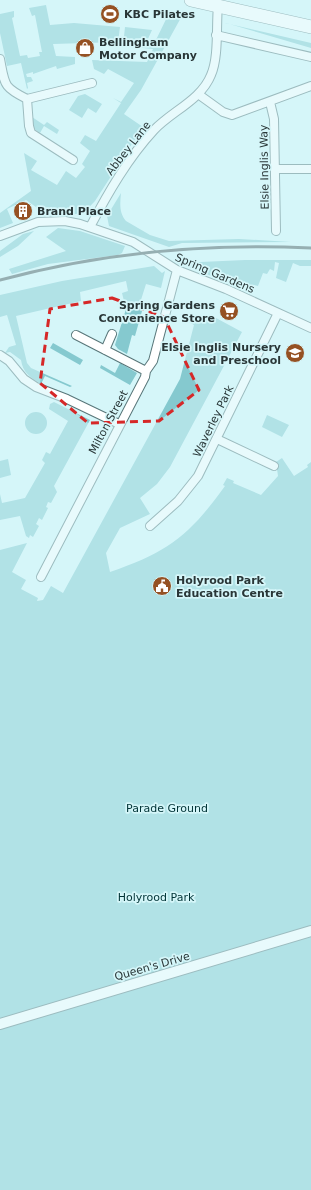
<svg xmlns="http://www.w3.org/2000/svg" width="311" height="1190" font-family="'DejaVu Sans',sans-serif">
<rect width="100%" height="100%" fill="#d5f6f9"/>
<!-- green -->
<path fill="#85c9cf" d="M46 5 50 25 74 23 120 27 118 42 53 44 56 56 75 57V64L57 69 56 66 33 74V72L26 74 27 77H31L33 81 27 83 28 88 27 89 21 63 7 66 0 33V14L14 11V17L12 18 20 56 27 55 28 58 40 56 39 52H42L35 15 32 16 29 8Z
M170 11 183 14 141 90 124 114 143 127 95 201C79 219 75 214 54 212L50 216 47 208 38 212 36 207 26 200 7 209 13 223 0 228V213L31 191 24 153 37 161 31 170 57 185 66 171 76 178 85 167 82 164 90 151 80 143 85 135 96 141 121 103 113 98 121 102 134 83 108 69 104 74 94 69 92 60 147 62 153 49 123 46 125 27 152 30 147 41 154 44Z
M225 23 311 43V48L226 23Z
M85 94 102 104 96 113 88 108 82 118 69 110 78 96Z
M32 117 44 125 47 122 59 130 57 134 44 126 40 133 33 128Z
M121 193C120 203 119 213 126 221L150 235 169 241 239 239 291 242 182 243 169 247 109 226 107 216Z
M58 228 80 231 125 246 122 253 118 255 48 264 12 274 9 269 66 251 46 237Z
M34 231 18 246 0 257V251L23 234Z
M245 260H311V266H300L293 263 286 282 276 278 279 263 275 262 274 271 270 269 267 274 263 273 258 286 254 285 250 293 232 284 178 263Z
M154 266 162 273 165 271 161 288 146 284 140 303 144 304 135 336 132 335 127 354 118 349 115 345 126 309 122 293 128 291 126 281 80 292 81 301 16 316 27 363 31 368 72 386 70 387 45 376 41 384C30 377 23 373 21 360L10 352 5 353 9 347 16 345 7 315 0 317V295L62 281Z
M190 313 213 323 216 318 242 332 170 467 157 484 140 498 150 514 120 528 106 553 110 572C168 552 189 536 225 486L223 485 227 478 234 481 233 483 261 495 278 476 276 462 282 458 294 476 308 467 307 465 311 462V1190H0V550L27 543 12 572 26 580 21 589 38 598 37 601 43 600 51 586 63 593 180 379 194 325 187 321Z
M53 343 83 360 80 365 50 348Z
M120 363 137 373 130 385 100 368 101 365 115 373Z
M54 402 90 420 54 486 57 492 51 503 48 502 46 507 48 508 42 520 39 518 36 524 39 526 33 537 30 535 29 538 26 536 20 516 0 520V494L2 503 25 498 45 463 42 460 46 452 50 454 68 421 49 409 50 404Z
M25 423a11 11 0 1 1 22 0a11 11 0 1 1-22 0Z
M267 415 289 425 282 437 262 427Z
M8 459 11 475 0 478V461Z"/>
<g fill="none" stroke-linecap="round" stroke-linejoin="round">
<defs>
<path id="minor" d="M216 35 311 57
M0 59C5 85 3 87 27 99L29 126 31 133 73 160
M198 94 223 112 232 115 311 86
M27 99 92 83
M270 102 274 119 276 231
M275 169H311
M90 227C108 193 128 158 154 130 172 111 201 100 211 75 219 57 216 26 218 5
M0 236 38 222 65 221 80 224 133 242 177 270 226 289 311 328
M76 335 146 371
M105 350 112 334
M0 355 9 361 24 379 36 387 67 399 119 424
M217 439 274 466
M150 526 178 501 198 476 278 313
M41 577 145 377 146 371 153 361 177 270"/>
<path id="tertiary" d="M0 1024 311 931"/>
<path id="primary" d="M191 0 311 27"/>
</defs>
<!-- minor casing -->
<use href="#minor" stroke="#587679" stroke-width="10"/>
<!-- tertiary casing -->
<use href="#tertiary" stroke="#587679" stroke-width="12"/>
<!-- primary casing -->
<use href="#primary" stroke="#587679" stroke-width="14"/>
<!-- minor -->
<use href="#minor" stroke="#fff" stroke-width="8"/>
<!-- tertiary -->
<use href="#tertiary" stroke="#fff" stroke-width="10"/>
<!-- primary -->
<use href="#primary" stroke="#fff" stroke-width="13"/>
<!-- rail -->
<path stroke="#4a5a5c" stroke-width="3" d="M0 280C101 253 207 243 311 248"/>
</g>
<!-- marked area -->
<path d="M0 0H311V1190H0ZM112 298 164 317 199 390 159 421 88 423 40 383 50 309Z" fill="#d5f6f9" fill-opacity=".55" fill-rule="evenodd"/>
<path fill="none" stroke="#d62828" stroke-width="3" stroke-dasharray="8 5" stroke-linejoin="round" d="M112 298 164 317 199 390 159 421 88 423 40 383 50 309Z"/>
<!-- icons -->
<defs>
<symbol id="stadium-disc" viewBox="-11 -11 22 22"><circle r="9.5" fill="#955123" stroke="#d5f6f9"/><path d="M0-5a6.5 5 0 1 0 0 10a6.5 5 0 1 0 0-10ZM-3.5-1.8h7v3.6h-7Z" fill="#fff"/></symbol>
<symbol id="shop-disc" viewBox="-11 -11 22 22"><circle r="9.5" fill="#955123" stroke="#d5f6f9"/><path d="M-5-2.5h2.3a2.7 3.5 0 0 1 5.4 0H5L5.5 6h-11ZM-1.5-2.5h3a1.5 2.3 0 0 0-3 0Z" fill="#fff"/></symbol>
<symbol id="building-disc" viewBox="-11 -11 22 22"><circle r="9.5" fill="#955123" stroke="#d5f6f9"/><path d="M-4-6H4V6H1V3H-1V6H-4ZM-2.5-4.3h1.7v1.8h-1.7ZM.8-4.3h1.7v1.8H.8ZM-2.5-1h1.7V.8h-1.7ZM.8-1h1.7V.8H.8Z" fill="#fff"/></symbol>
<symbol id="supermarket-disc" viewBox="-11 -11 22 22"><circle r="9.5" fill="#955123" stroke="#d5f6f9"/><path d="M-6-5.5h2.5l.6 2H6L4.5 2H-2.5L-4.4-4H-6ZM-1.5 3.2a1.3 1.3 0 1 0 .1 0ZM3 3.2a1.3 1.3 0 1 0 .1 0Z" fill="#fff"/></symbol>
<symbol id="school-disc" viewBox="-11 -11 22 22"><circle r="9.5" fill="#955123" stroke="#d5f6f9"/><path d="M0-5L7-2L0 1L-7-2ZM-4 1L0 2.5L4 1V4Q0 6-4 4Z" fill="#fff"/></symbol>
<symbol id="civic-disc" viewBox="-11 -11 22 22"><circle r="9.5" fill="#955123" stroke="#d5f6f9"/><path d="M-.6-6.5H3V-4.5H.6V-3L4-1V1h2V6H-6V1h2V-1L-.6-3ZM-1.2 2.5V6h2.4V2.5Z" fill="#fff"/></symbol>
</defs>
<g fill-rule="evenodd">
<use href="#stadium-disc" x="99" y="3" width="22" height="22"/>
<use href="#shop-disc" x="74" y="37" width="22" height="22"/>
<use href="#building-disc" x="12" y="200" width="22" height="22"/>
<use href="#supermarket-disc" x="218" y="300" width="22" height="22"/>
<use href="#school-disc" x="284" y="342" width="22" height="22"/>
<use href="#civic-disc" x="151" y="575" width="22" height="22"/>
</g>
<g text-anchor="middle" stroke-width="3.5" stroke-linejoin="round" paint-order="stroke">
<!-- poi labels -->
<g font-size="11" font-weight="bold" fill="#293637" stroke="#d5f6f9" text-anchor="start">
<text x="124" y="18">KBC Pilates</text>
<text x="99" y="46">Bellingham<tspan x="99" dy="13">Motor Company</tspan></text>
<text x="37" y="215">Brand Place</text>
<text x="215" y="309" text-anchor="end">Spring Gardens<tspan x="215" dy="13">Convenience Store</tspan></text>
<text x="281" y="351" text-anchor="end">Elsie Inglis Nursery<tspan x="281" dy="13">and Preschool</tspan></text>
<text x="176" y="584">Holyrood Park<tspan x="176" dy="13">Education Centre</tspan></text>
</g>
<!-- street labels -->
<g font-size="11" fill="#293637" stroke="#d5f6f9">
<text transform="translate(128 148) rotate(-52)" y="4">Abbey Lane</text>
<text transform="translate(264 167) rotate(-91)" y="4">Elsie Inglis Way</text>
<text transform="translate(215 273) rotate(23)" y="4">Spring Gardens</text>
<text transform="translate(213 421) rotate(-64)" y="4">Waverley Park</text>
<text transform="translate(108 422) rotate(-62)" y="4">Milton Street</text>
<text transform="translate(152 966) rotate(-16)" y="4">Queen's Drive</text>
</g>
<!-- park labels -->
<g font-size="11" fill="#013336" stroke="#d5f6f9">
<text x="167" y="812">Parade Ground</text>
<text x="156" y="901">Holyrood Park</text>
</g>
</g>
</svg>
